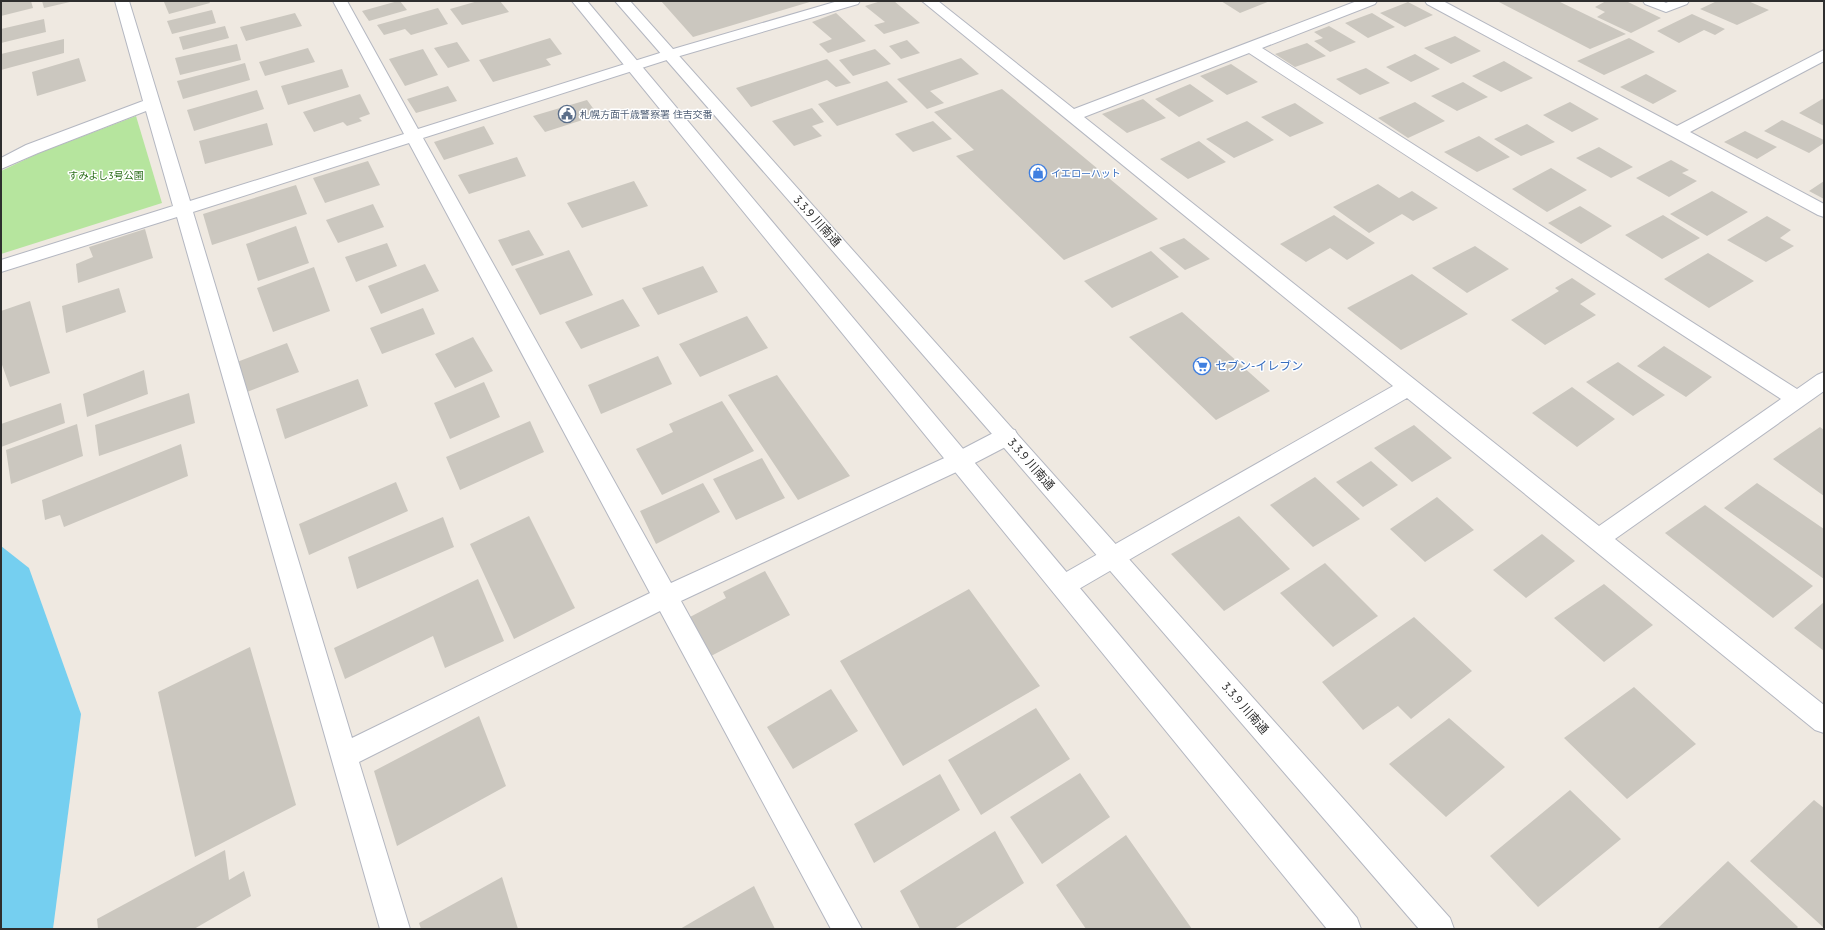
<svg xmlns="http://www.w3.org/2000/svg" width="1825" height="930" font-family="'PT Sans','Noto Sans JP',sans-serif">
<rect width="100%" height="100%" fill="#efe9e1"/>
<!-- green -->
<path fill="#b6e59e" d="M136 116 162 203 1 254V171L39 153Z"/>
<!-- water -->
<path fill="#75cff0" d="M1 546 29 568 81 714 53 929H1Z"/>
<!-- building -->
<path fill="#cbc7bf" d="M1 1H31L33 8 1 16Z
M42 1H70V2L44 8Z
M209 1 210 3 169 14 164 2Z
M398 1H400L407 10 369 21 362 11Z
M478 1H500L509 12 462 25 450 9Z
M661 1H813L693 37Z
M881 1H894L920 23 884 34 874 25 885 22 865 6Z
M1221 1H1270L1240 13Z
M1497 1H1558L1626 34 1590 49Z
M1606 1H1626L1661 18 1631 33 1597 17 1605 12 1595 7Z
M1717 1H1748L1769 10 1737 25 1700 9Z
M1408 2 1433 15 1405 27 1380 13Z
M438 8 448 24 411 35 405 29 384 35 377 25Z
M212 10 216 23 172 34 167 21Z
M295 13 302 26 246 41 240 27Z
M836 13 866 41 828 53 819 44 832 39 812 22Z
M1372 13 1395 27 1368 38 1345 23Z
M1692 14 1725 29 1715 35 1704 30 1679 43 1657 31Z
M44 19 46 32 1 43V29Z
M225 26 229 38 183 50 179 37Z
M1329 26 1356 42 1330 52 1314 41 1323 38 1314 32Z
M1455 36 1481 51 1451 64 1424 48Z
M550 38 562 54 546 59 551 65 493 82 479 60Z
M1629 38 1655 52 1604 75 1577 61Z
M64 39V53L1 70V54Z
M907 40 920 53 901 59 889 46Z
M457 42 470 61 448 68 434 48Z
M1307 43 1326 56 1295 67 1275 54Z
M237 44 241 60 180 75 175 58Z
M308 48 315 62 265 76 259 62Z
M423 49 438 75 405 86 389 59Z
M875 49 891 64 853 76 839 60Z
M1415 54 1440 69 1411 82 1386 67Z
M79 58 86 81 37 96 32 72Z
M961 58 979 74 930 91 944 103 927 109 897 79Z
M827 59 851 83 836 87 827 80 751 107 736 88Z
M1504 61 1533 78 1501 92 1472 76Z
M245 63 250 80 183 99 177 81Z
M1231 64 1258 82 1227 95 1200 76Z
M1366 68 1390 83 1360 95 1336 79Z
M342 69 349 87 288 105 281 86Z
M1646 74 1677 91 1653 104 1620 87Z
M887 81 908 102 837 126 818 104Z
M1463 82 1488 97 1457 111 1431 96Z
M1190 84 1214 101 1179 117 1155 99Z
M448 86 457 101 416 113 407 99Z
M1002 89 1158 219 1064 260 956 156 974 150 934 112Z
M257 90 264 109 194 131 187 110Z
M360 94 370 114 359 118 362 121 347 126 343 122 314 132 303 112Z
M1824 98V126L1799 113Z
M1143 99 1166 118 1127 133 1102 114Z
M587 100 598 115 545 132 533 116Z
M1415 102 1445 121 1408 138 1378 118Z
M1570 102 1599 119 1572 132 1543 115Z
M1295 103 1324 123 1290 137 1261 117Z
M812 108 824 122 812 126 822 136 794 146 772 121Z
M1782 120 1824 140V143L1809 153 1764 131Z
M933 121 952 139 913 152 895 134Z
M1247 121 1274 140 1234 158 1206 139Z
M267 123 273 145 205 164 199 141Z
M1527 124 1555 142 1521 156 1494 139Z
M484 126 494 144 444 160 434 142Z
M1745 131 1777 147 1757 159 1724 142Z
M1479 136 1510 157 1477 172 1444 152Z
M1199 141 1226 162 1188 179 1160 159Z
M1599 147 1633 167 1611 178 1576 158Z
M517 157 526 176 469 194 458 175Z
M1671 160 1689 170 1682 173 1697 181 1669 197 1636 178Z
M368 161 380 185 325 203 313 178Z
M1551 168 1587 190 1547 212 1512 189Z
M634 181 648 206 582 228 567 203Z
M1824 181V199L1809 191Z
M1378 184 1399 198 1412 191 1438 208 1413 221 1402 214 1369 233 1333 207Z
M296 185 307 214 212 245 203 214Z
M1712 191 1748 212 1707 236 1670 214Z
M373 204 384 227 338 243 326 220Z
M1580 206 1612 226 1581 244 1548 223Z
M1334 215 1375 243 1347 260 1330 248 1306 262 1280 244Z
M1663 215 1700 238 1662 259 1625 235Z
M1767 216 1791 230 1780 238 1794 246 1766 262 1727 240Z
M296 226 309 263 258 281 246 244Z
M145 229 153 258 78 283 76 264 93 257 89 247Z
M529 230 544 255 512 266 498 240Z
M1184 238 1210 259 1185 270 1159 248Z
M387 243 397 266 356 282 345 257Z
M1475 246 1509 269 1467 293 1432 268Z
M569 250 593 295 540 315 515 269Z
M1151 251 1179 277 1112 308 1084 281Z
M1708 253 1754 281 1709 308 1664 279Z
M425 264 439 291 381 314 368 286Z
M703 266 718 292 658 315 642 288Z
M314 267 330 311 273 332 257 288Z
M1412 274 1468 314 1401 350 1347 308Z
M1572 278 1596 294 1580 304 1596 315 1545 345 1511 320 1559 291 1555 288Z
M119 288 126 312 66 333 62 306Z
M623 299 640 326 581 349 565 322Z
M30 301 50 373 10 387 1 362V311Z
M423 308 435 334 382 354 370 328Z
M1182 312 1270 391 1216 420 1129 337Z
M747 316 768 348 700 377 679 344Z
M473 337 493 371 455 388 435 354Z
M287 343 299 372 247 392 237 362Z
M1664 346 1712 377 1686 397 1637 366Z
M658 356 672 384 601 414 588 385Z
M1618 362 1665 395 1633 416 1586 382Z
M144 370 148 394 87 417 83 394Z
M777 375 850 476 798 500 728 395Z
M358 379 368 406 285 439 276 409Z
M484 382 500 417 450 439 434 403Z
M1572 387 1615 419 1577 447 1532 413Z
M189 393 195 423 99 456 95 425Z
M722 401 754 451 662 495 636 449 673 432 669 424Z
M61 403 65 423 1 447V424Z
M530 421 544 452 460 490 446 457Z
M77 424 83 456 11 484 6 450Z
M1414 425 1452 458 1412 482 1374 448Z
M1820 427 1824 430V496L1773 459Z
M181 444 188 476 64 527 60 515 45 520 42 500Z
M762 458 785 498 736 520 713 479Z
M1371 461 1398 485 1363 507 1336 482Z
M1315 477 1360 519 1313 547 1270 505Z
M396 482 408 511 309 555 299 524Z
M703 483 720 512 656 544 640 511Z
M1757 483 1824 529V579L1724 508Z
M1437 497 1474 530 1425 562 1390 529Z
M1705 505 1813 586 1773 618 1665 533Z
M529 516 575 608 514 639 470 544Z
M1239 516 1290 569 1224 611 1171 554Z
M443 517 454 547 357 589 348 557Z
M1542 534 1575 561 1526 598 1493 570Z
M1325 563 1378 616 1333 647 1280 593Z
M765 571 790 615 711 656 690 617 726 598 723 592Z
M478 579 504 641 445 668 433 636 345 679 334 648Z
M1604 584 1653 625 1604 662 1554 618Z
M969 589 1040 686 903 766 840 661Z
M1824 602V651L1794 628Z
M1414 617 1472 671 1411 719 1398 706 1363 730 1322 682Z
M250 647 296 805 195 857 158 692Z
M1634 687 1696 744 1627 799 1564 738Z
M831 689 858 731 793 769 767 727Z
M1036 708 1070 759 981 815 948 760Z
M479 716 506 786 397 846 374 771Z
M1449 718 1505 767 1446 817 1389 764Z
M1080 773 1110 817 1042 864 1010 817Z
M940 774 960 810 874 863 854 824Z
M1570 790 1621 839 1538 907 1490 856Z
M1814 800 1824 808V928L1750 861Z
M995 831 1024 883 954 929H920L900 891Z
M1126 835 1192 929H1086L1056 885Z
M225 850 229 880 244 871 251 896 194 929H98L97 919Z
M1728 861 1798 927 1796 929H1657Z
M502 877 518 929H421L419 923Z
M754 886 775 929H680Z"/>
<g fill="none" stroke-linecap="round" stroke-linejoin="round">
<defs>
<path id="street" d="M115 1H129L190 201 404 134 333 1H347L418 129 663 52 838 1H860L858 4 673 58 423 138 671 583 951 455 999 430 1007 428 1015 430 1018 436 1015 442 967 467 681 601 862 929H831L660 611 359 762 410 929H380L177 217 1 272V260L173 206 146 111 38 153 1 169V158L26 145 143 101ZM409 143 650 593 352 738 193 212Z
M922 1H938L1074 109 1357 1H1377L1375 4 1262 48 1797 389 1817 375 1824 372V391L1615 539 1824 705V733L1815 730 1407 398 1072 593 1063 596 1054 593 1051 586 1054 579 1393 386ZM1249 53 1781 399 1599 526 1084 117Z
M1425 1H1443L1677 126 1824 50V61L1690 132 1824 204V217L1818 215 1427 4Z
M1643 1H1662L1666 3 1670 1H1689L1687 4 1666 12 1645 4Z"/>
<path id="secondary" d="M572 1H587L1357 918 1361 929H1327Z
M615 1H630L1450 918 1454 929H1419L999 442Z"/>
</defs>
<!-- street casing -->
<use href="#street" stroke="#b4b7c1" stroke-width="2"/>
<!-- secondary casing -->
<use href="#secondary" stroke="#b4b7c1" stroke-width="2"/>
<!-- street -->
<use href="#street" fill="#fff" fill-rule="evenodd"/>
<!-- secondary -->
<use href="#secondary" fill="#fff" fill-rule="evenodd"/>
</g>
<!-- icons -->
<defs>
<symbol id="civic-ring" viewBox="-11 -11 22 22"><circle r="9.5" fill="#fff" stroke="#5c6f8a" stroke-width="1.5"/><path d="M-.6-6.5H3V-4.5H.6V-3L4-1V1h2V6H-6V1h2V-1L-.6-3ZM-1.2 2.5V6h2.4V2.5Z" fill="#5c6f8a"/></symbol>
<symbol id="shop-ring" viewBox="-11 -11 22 22"><circle r="9.5" fill="#fff" stroke="#3f7fe0" stroke-width="1.5"/><path d="M-5-2.5h2.3a2.7 3.5 0 0 1 5.4 0H5L5.5 6h-11ZM-1.5-2.5h3a1.5 2.3 0 0 0-3 0Z" fill="#3f7fe0"/></symbol>
<symbol id="supermarket-ring" viewBox="-11 -11 22 22"><circle r="9.5" fill="#fff" stroke="#3f7fe0" stroke-width="1.5"/><path d="M-6-5.5h2.5l.6 2H6L4.5 2H-2.5L-4.4-4H-6ZM-1.5 3.2a1.3 1.3 0 1 0 .1 0ZM3 3.2a1.3 1.3 0 1 0 .1 0Z" fill="#3f7fe0"/></symbol>
</defs>
<g fill-rule="evenodd">
<use href="#civic-ring" x="557" y="104" width="20" height="20"/>
<use href="#shop-ring" x="1028" y="163" width="20" height="20"/>
<use href="#supermarket-ring" x="1192" y="356" width="20" height="20"/>
</g>
<g text-anchor="middle" stroke-width="3" stroke-linejoin="round" paint-order="stroke">
<!-- far-service labels -->
<g font-size="10" fill="#4e5e75" stroke="#fff" text-anchor="start">
<text x="580" y="118">札幌方面千歳警察署 住吉交番</text>
</g>
<!-- far-shop labels -->
<g font-size="10" fill="#366cbe" stroke="#fff" text-anchor="start">
<text x="1051" y="177">イエローハット</text>
</g>
<!-- far-park labels -->
<g font-size="10" fill="#2c6e1b" stroke="#fff">
<text x="106" y="179">すみよし3号公園</text>
</g>
<!-- street labels -->
<g font-size="12" fill="#2e2e2e" stroke="#fff">
<text transform="translate(817 221) rotate(48)" y="4">3.3.9 川南通</text>
<text transform="translate(1031 464) rotate(49)" y="4">3.3.9 川南通</text>
<text transform="translate(1245 708) rotate(49)" y="4">3.3.9 川南通</text>
</g>
<!-- shop labels -->
<g font-size="12" fill="#366cbe" stroke="#fff" text-anchor="start">
<text x="1215" y="370">セブン-イレブン</text>
</g>
</g>
<!-- border -->
<rect width="1825" height="930" fill="none" stroke="#2e2e2e" stroke-width="4"/>
</svg>
